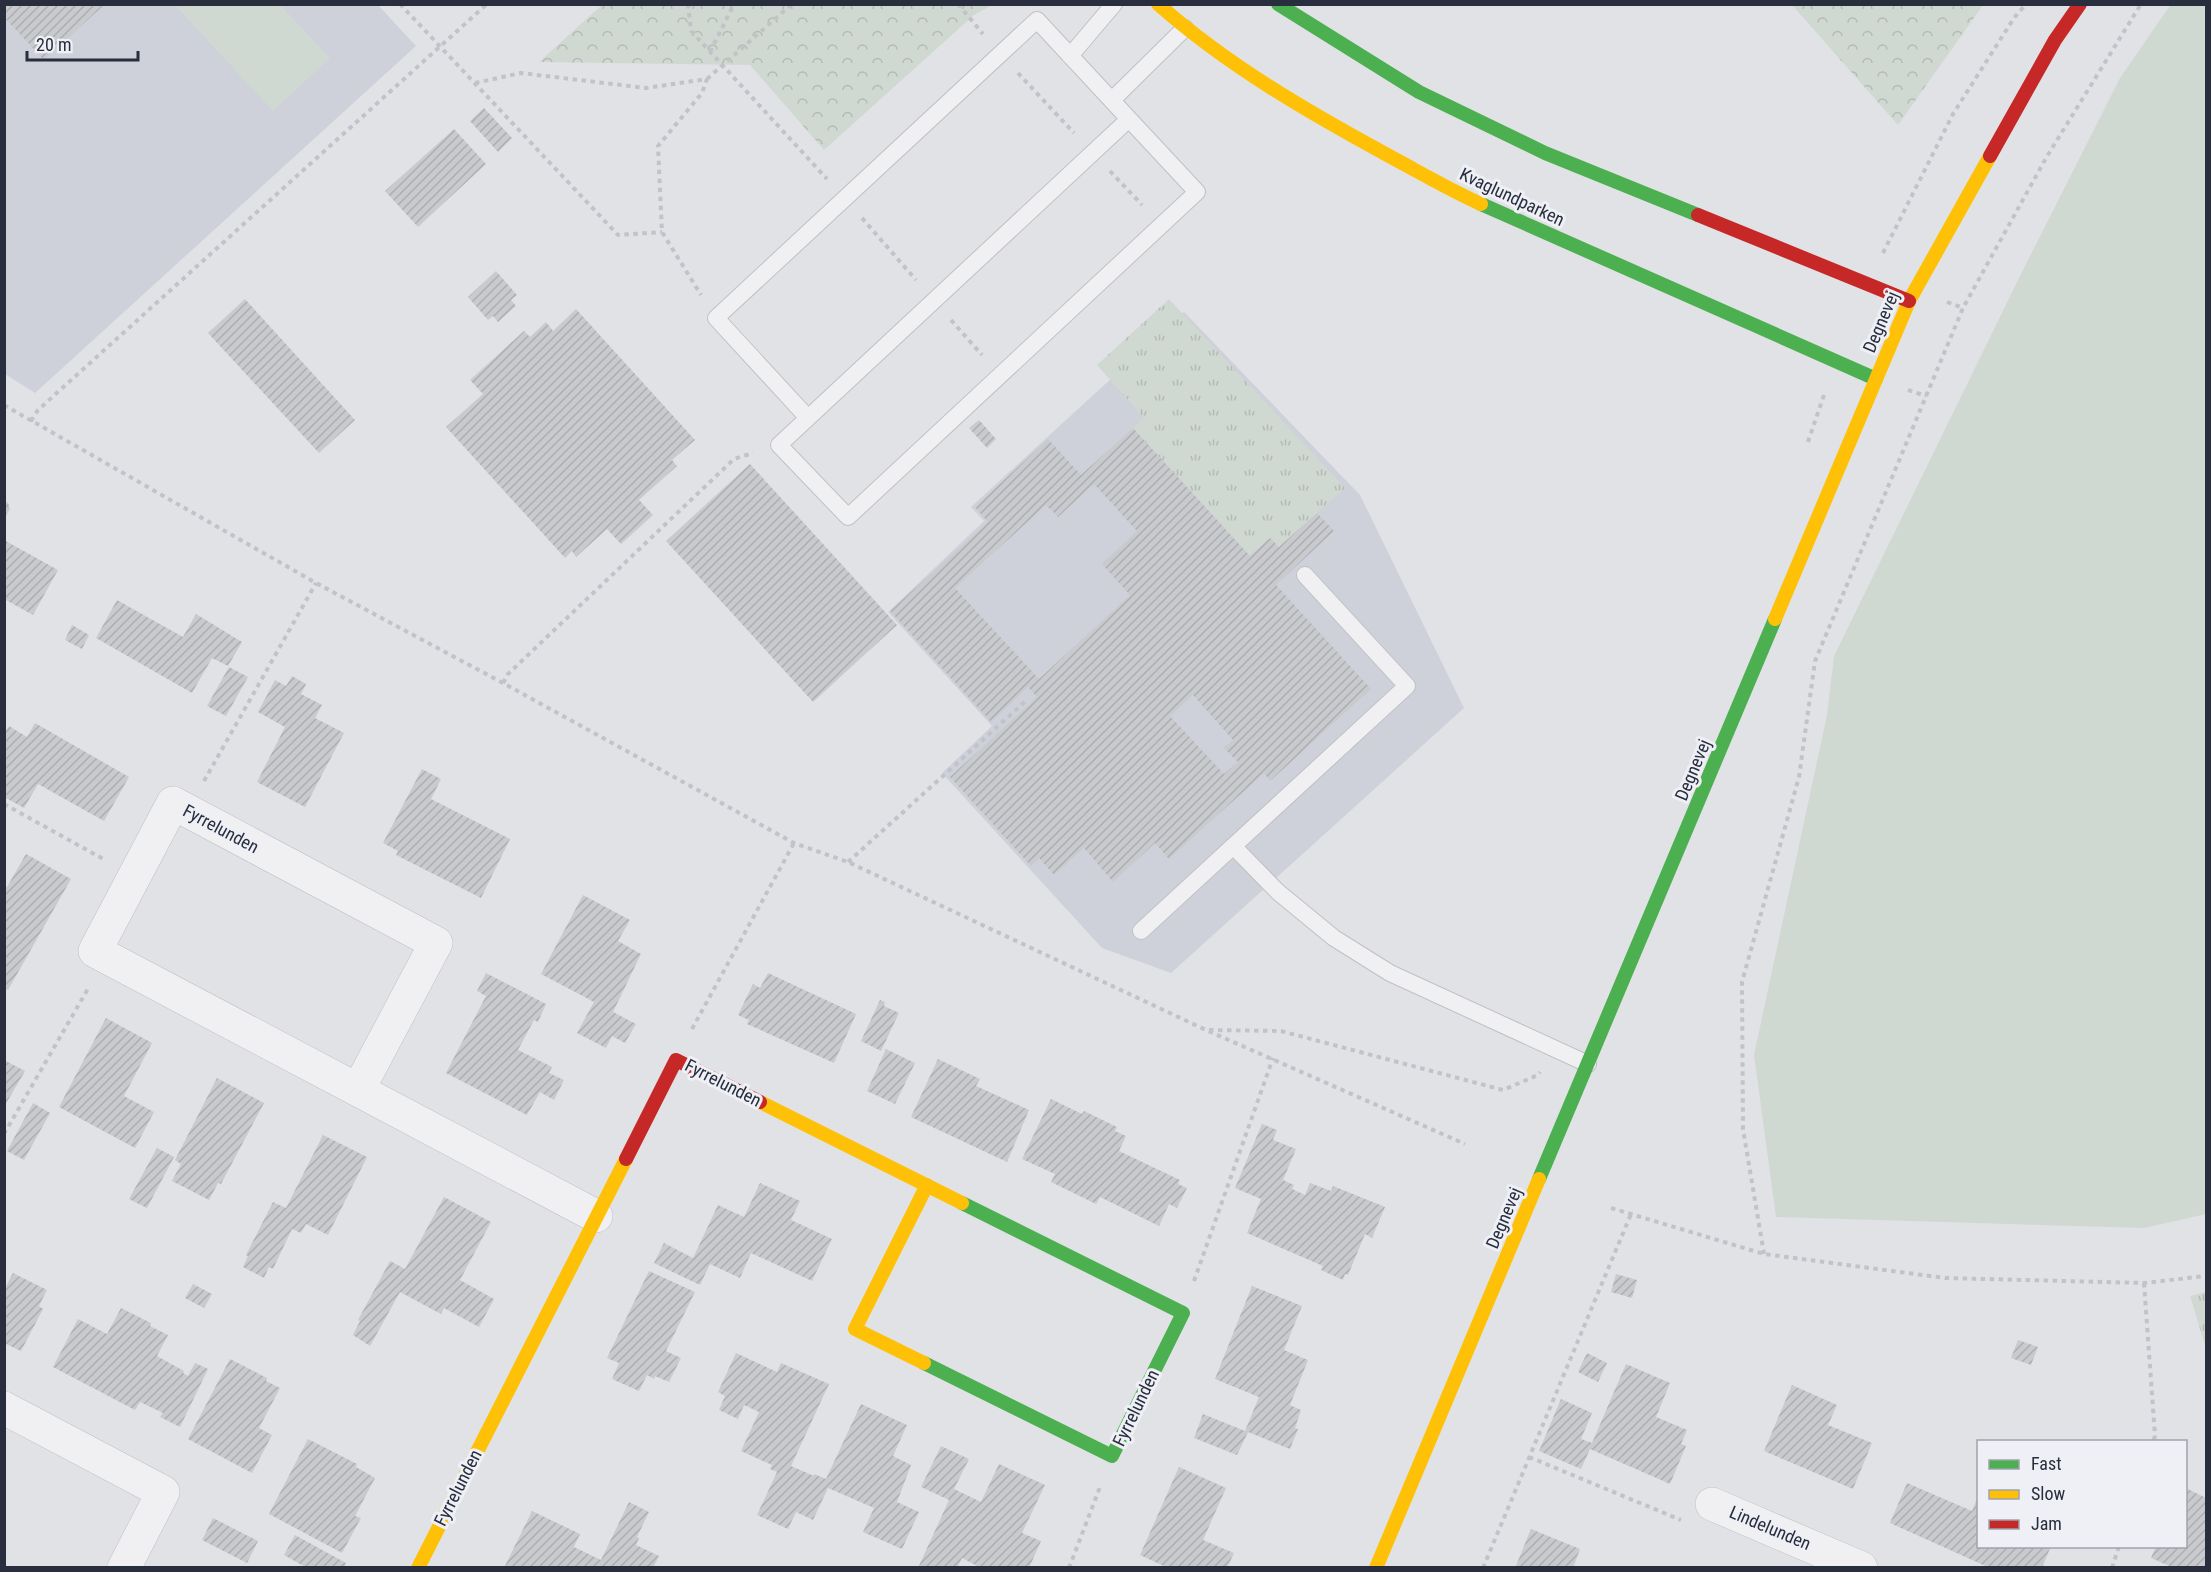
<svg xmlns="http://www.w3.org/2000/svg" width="2211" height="1572" font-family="'Roboto Condensed',sans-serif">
<defs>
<pattern id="forest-crowns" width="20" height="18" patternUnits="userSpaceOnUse" patternTransform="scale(1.5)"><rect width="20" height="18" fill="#d0d9d1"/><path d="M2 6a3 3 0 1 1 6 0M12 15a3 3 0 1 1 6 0" fill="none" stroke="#b3bbb4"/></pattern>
<pattern id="park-tufts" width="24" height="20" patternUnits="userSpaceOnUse" patternTransform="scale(1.5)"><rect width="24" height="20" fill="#d0d9d1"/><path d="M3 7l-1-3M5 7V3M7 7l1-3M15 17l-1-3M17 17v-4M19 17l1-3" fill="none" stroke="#b3bbb4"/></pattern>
<pattern id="building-hatch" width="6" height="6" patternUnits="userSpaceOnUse" patternTransform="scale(1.5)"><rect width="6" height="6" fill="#c9cace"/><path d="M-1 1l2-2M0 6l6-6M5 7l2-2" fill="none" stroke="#adaeb2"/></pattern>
</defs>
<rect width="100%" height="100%" fill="#e0e2e6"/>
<!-- built -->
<path fill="#ced1d9" d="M4 5H378L416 46 35 393 5 374Z
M1184 312 1360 495 1464 708 1171 973 1102 948 942 773 992 726 888 612 984 521 971 507Z"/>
<!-- green -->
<path fill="#d0d9d1" d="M2171 4 2206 5V1214L2144 1228 1776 1217 1754 1055 1827 715 1834 656 2021 274 2120 78Z
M175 5H280L330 58 273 111Z"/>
<!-- forest -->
<path fill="url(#forest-crowns)" d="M603 4H992V5L974 15 824 150 750 65 539 62Z
M1792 5H1983L1898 125Z"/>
<!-- park -->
<path fill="url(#park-tufts)" d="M1169 299 1345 488 1279 547 1270 538 1250 556 1133 428 1144 418 1097 365Z
M2206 1292V1348L2190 1296Z"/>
<!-- building -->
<path fill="url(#building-hatch)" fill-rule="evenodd" d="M4 4H105L44 60 4 17Z
M484 108 512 138 498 152 470 121Z
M454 129 486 164 418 227 385 191Z
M496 271 517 295 511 300 516 306 498 322 493 316 488 320 468 297Z
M245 299 355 420 319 453 208 333Z
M576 309 695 440 672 460 677 466 639 500 653 515 621 544 607 529 576 557 572 551 565 558 446 427 483 394 470 380 524 331 530 337 546 322 553 331Z
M979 420 996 439 987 448 969 428Z
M1133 428 1250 556 1270 538 1279 547 1317 513 1334 531 1276 585 1371 689 1270 781 1264 773 1169 859 1155 843 1113 882 1084 848 1054 875 1039 858 1031 866 950 777 1037 697 1028 687 991 722 890 611 988 522 975 507 1048 439 1081 475ZM1094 484 1137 531 1102 564 1130 595 1039 679 955 588 1046 505 1058 517ZM1193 695 1233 740 1224 748 1238 762 1224 774 1170 716Z
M750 464 897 625 813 702 666 541Z
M4 501 8 503 10 509 4 519Z
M4 540 58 570 33 615 4 599Z
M117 600 183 637 196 614 242 642 228 666 212 658 192 693 96 638Z
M72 625 89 635 82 649 65 640Z
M229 667 248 677 226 716 207 706Z
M292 676 306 684 301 694 322 705 315 718 344 733 305 807 257 782 285 727 258 712 275 680 286 686Z
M35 723 129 777 104 821 38 784 24 808 4 797V734L9 726 27 737Z
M422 769 441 779 431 799 510 839 481 898 396 855 398 851 383 843Z
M26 854 71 879 8 990 4 988V886L7 887Z
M583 895 630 920 618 941 641 954 613 1012 636 1024 625 1043 612 1036 606 1048 577 1033 594 1002 541 974Z
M486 973 546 1004 538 1022 534 1020 518 1050 552 1067 549 1073 564 1080 554 1100 540 1092 527 1115 446 1073 486 996 477 991Z
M768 973 856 1014 834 1063 747 1024 749 1020 738 1015 753 984 760 988Z
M880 1000 885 1002 884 1006 899 1013 881 1051 861 1041Z
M106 1018 152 1043 124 1096 154 1112 135 1148 59 1107Z
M886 1049 915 1063 895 1104 867 1091Z
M938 1059 980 1079 976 1086 1029 1110 1007 1162 911 1117Z
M4 1060 25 1071 4 1107Z
M217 1078 264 1103 221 1184 218 1183 209 1200 172 1181 181 1164 175 1160Z
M1051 1099 1082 1114 1084 1111 1117 1127 1115 1131 1126 1136 1119 1151 1180 1180 1178 1184 1187 1188 1177 1208 1169 1204 1159 1226 1100 1197 1096 1204 1051 1182 1055 1174 1022 1159Z
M33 1103 50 1113 24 1160 7 1151Z
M1262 1124 1277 1130 1273 1140 1296 1149 1283 1180 1294 1185 1292 1189 1305 1195 1310 1183 1331 1191 1333 1186 1385 1207 1372 1238 1365 1234 1348 1275 1345 1274 1343 1280 1321 1270 1323 1266 1247 1233 1261 1199 1235 1188Z
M323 1135 367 1157 328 1235 306 1224 301 1233 292 1229 273 1269 269 1267 264 1278 243 1267 248 1256 246 1255 273 1202 286 1208Z
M157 1148 174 1157 147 1208 129 1199Z
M760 1183 800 1201 791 1220 832 1239 812 1281 751 1253 740 1278 710 1264 700 1285 654 1263 664 1243 693 1258 718 1205 744 1217Z
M444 1197 491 1222 460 1280 494 1299 479 1327 444 1308 441 1314 400 1292 370 1346 353 1335 360 1321 358 1320 390 1261 405 1269Z
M649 1271 695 1292 666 1351 681 1358 669 1382 655 1376 654 1379 647 1375 639 1391 612 1379 619 1363 607 1358Z
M13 1273 47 1290 39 1306 43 1309 21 1351 4 1343V1290Z
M1616 1274 1637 1280 1632 1298 1611 1292Z
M193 1284 212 1294 204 1308 185 1298Z
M1252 1286 1302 1306 1284 1350 1308 1360 1290 1405 1301 1410 1295 1428 1298 1429 1290 1449 1248 1432 1237 1455 1194 1438 1203 1414 1245 1431 1259 1397 1215 1379Z
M121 1308 151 1323 150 1326 168 1335 157 1356 184 1371 183 1373 188 1376 195 1363 208 1369 180 1427 160 1417 163 1413 140 1402 135 1410 53 1367 78 1319 107 1334Z
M2018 1340 2038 1347 2031 1365 2011 1358Z
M736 1353 777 1372 781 1363 829 1384 791 1466 814 1476V1474L826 1479 861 1404 907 1425 893 1456 911 1465 897 1502 919 1512 902 1549 863 1532 874 1508 828 1488 813 1520 796 1512 788 1529 757 1515 777 1472 770 1469 772 1465 741 1451 759 1412 744 1405 738 1419 719 1410 725 1396 718 1392Z
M1587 1353 1607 1363 1598 1382 1578 1372Z
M230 1359 267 1378 266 1381 280 1388 259 1428 272 1435 252 1473 188 1439Z
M1626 1364 1670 1383 1656 1417 1687 1430 1681 1444 1686 1446 1670 1484 1590 1449 1581 1469 1539 1451 1561 1399 1592 1413 1581 1439 1592 1443Z
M1792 1385 1837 1405 1828 1425 1872 1443 1853 1489 1764 1451Z
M308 1439 357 1464 356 1467 375 1478 355 1516 361 1518 342 1553 269 1514Z
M941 1446 969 1459 954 1489 981 1502 999 1464 1045 1485 1022 1533 1041 1541 1029 1568H981L962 1558 957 1568H918L949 1500 921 1487Z
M1179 1467 1226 1488 1203 1540 1234 1553 1227 1568H1168L1140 1555Z
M1907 1483 1972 1511 1978 1496V1546H2051L2042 1568H1990L1890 1523Z
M2186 1488 2206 1498V1568H2174L2151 1558 2156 1546H2186Z
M629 1502 649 1512 637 1537 639 1538 636 1545 659 1556 653 1568H504L532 1511 580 1534 574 1547 601 1560Z
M213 1518 258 1541 247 1563 202 1540Z
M1531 1529 1580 1549 1573 1568H1515Z
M295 1535 346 1563 344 1568H307L284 1555Z"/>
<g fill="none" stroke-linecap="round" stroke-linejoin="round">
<defs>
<path id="lane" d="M1070 56 1114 4
M1112 100 1185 28
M1129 119 1197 192 848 517 779 445Z
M808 418 716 318 1037 20 1129 119
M1233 846 1278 892 1334 938 1390 973 1588 1064
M1141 931 1407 686 1305 575"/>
<path id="street" d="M358 1090 95 951 173 803 436 943 358 1090 596 1216
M4 1408 163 1492 124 1568
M1712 1504 1861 1568"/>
</defs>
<!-- lane casing -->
<use href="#lane" stroke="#bfc0c4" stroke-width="18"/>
<!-- street casing -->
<use href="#street" stroke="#bfc0c4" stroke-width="34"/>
<!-- path -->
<path stroke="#c2c3c9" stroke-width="4" stroke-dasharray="4.5 4.5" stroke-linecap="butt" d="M400 4 618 235 662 232
M688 4 691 31 827 179
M958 4 983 34
M710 52 734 4
M1018 73 1074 133
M707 79 792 4
M475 83 521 73 646 88 707 79 702 93 658 146 662 232 701 295
M1110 171 1142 205
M862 218 916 280
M1883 253 1953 114 2014 18 2026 4
M1947 302 1963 308
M951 320 982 355
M1908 390 1926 396
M4 405 316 583 503 683 794 843 848 862 1206 1030 1465 1144
M31 421 38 410 487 4
M1808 442 1824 395
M503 683 508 674 734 459 753 453
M204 781 316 583
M4 804 105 860
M848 862 1028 699
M692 1029 794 843
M1209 1030 1281 1031 1503 1090 1538 1075 1540 1072
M4 1134 89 987
M1611 1208 1764 1254 1945 1278 2144 1283 2206 1276
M1764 1254 1743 1129 1742 982 1799 777 1815 661 1963 308 2046 158 2141 4
M1194 1281 1273 1058
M2144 1283 2155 1436 2153 1442
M1529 1457 1681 1520
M1069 1568 1100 1487
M1483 1568 1631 1214
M2112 1568 2119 1546"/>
<!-- lane -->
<use href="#lane" stroke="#f0f0f2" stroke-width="16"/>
<!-- street -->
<use href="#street" stroke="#f0f0f2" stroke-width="33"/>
<!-- fast -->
<path stroke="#4caf50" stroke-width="14" d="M1278 4 1419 92 1545 153 1698 215
M1481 204 1876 379
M1539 1179 1775 619
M924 1363 1112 1456 1183 1313 962 1203"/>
<!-- slow -->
<path stroke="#ffc107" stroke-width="14" d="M1158 4C1228 66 1310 113 1391 157 1421 173 1450 190 1481 204
M1775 619 1909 301 1990 156
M760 1102 962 1203
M924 1363 855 1329 927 1185
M418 1568 626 1159
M1376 1568 1539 1179"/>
<!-- jam -->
<path stroke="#c62828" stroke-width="14" d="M1990 156 2055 40 2080 4
M1698 215 1909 301
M626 1159 676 1060 760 1102"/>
</g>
<g text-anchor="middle" stroke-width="6" stroke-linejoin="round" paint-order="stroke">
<!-- street labels -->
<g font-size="18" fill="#282e3e" stroke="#eef0f5">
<text transform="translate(1512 197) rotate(25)" y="6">Kvaglundparken</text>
<text transform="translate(1881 322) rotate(-67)" y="6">Degnevej</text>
<text transform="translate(1693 770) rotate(-67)" y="6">Degnevej</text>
<text transform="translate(221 829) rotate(28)" y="6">Fyrrelunden</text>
<text transform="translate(723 1083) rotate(27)" y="6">Fyrrelunden</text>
<text transform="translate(1504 1218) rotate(-67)" y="6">Degnevej</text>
<text transform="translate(1136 1408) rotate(-64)" y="6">Fyrrelunden</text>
<text transform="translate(458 1488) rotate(-63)" y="6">Fyrrelunden</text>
<text transform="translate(1770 1528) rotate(23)" y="6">Lindelunden</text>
</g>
</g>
<!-- border -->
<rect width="2211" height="1572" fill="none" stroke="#282e3e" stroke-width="12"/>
<!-- legend -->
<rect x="1977" y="1440" width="210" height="108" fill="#eef0f5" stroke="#9fa2ac" stroke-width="1.5"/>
<rect x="1989" y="1460" width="30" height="9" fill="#4caf50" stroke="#9fa2ac" stroke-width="1.5"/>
<text x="2031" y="1470" font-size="18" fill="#282e3e">Fast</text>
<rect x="1989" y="1490" width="30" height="9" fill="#ffc107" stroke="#9fa2ac" stroke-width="1.5"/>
<text x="2031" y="1500" font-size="18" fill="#282e3e">Slow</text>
<rect x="1989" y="1520" width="30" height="9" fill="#c62828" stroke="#9fa2ac" stroke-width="1.5"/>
<text x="2031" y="1530" font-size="18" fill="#282e3e">Jam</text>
<!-- scale -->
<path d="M27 51v9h111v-9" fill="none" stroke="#282e3e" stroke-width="3"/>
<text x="36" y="51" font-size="18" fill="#282e3e" stroke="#eef0f5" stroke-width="4.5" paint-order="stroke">20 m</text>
</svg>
